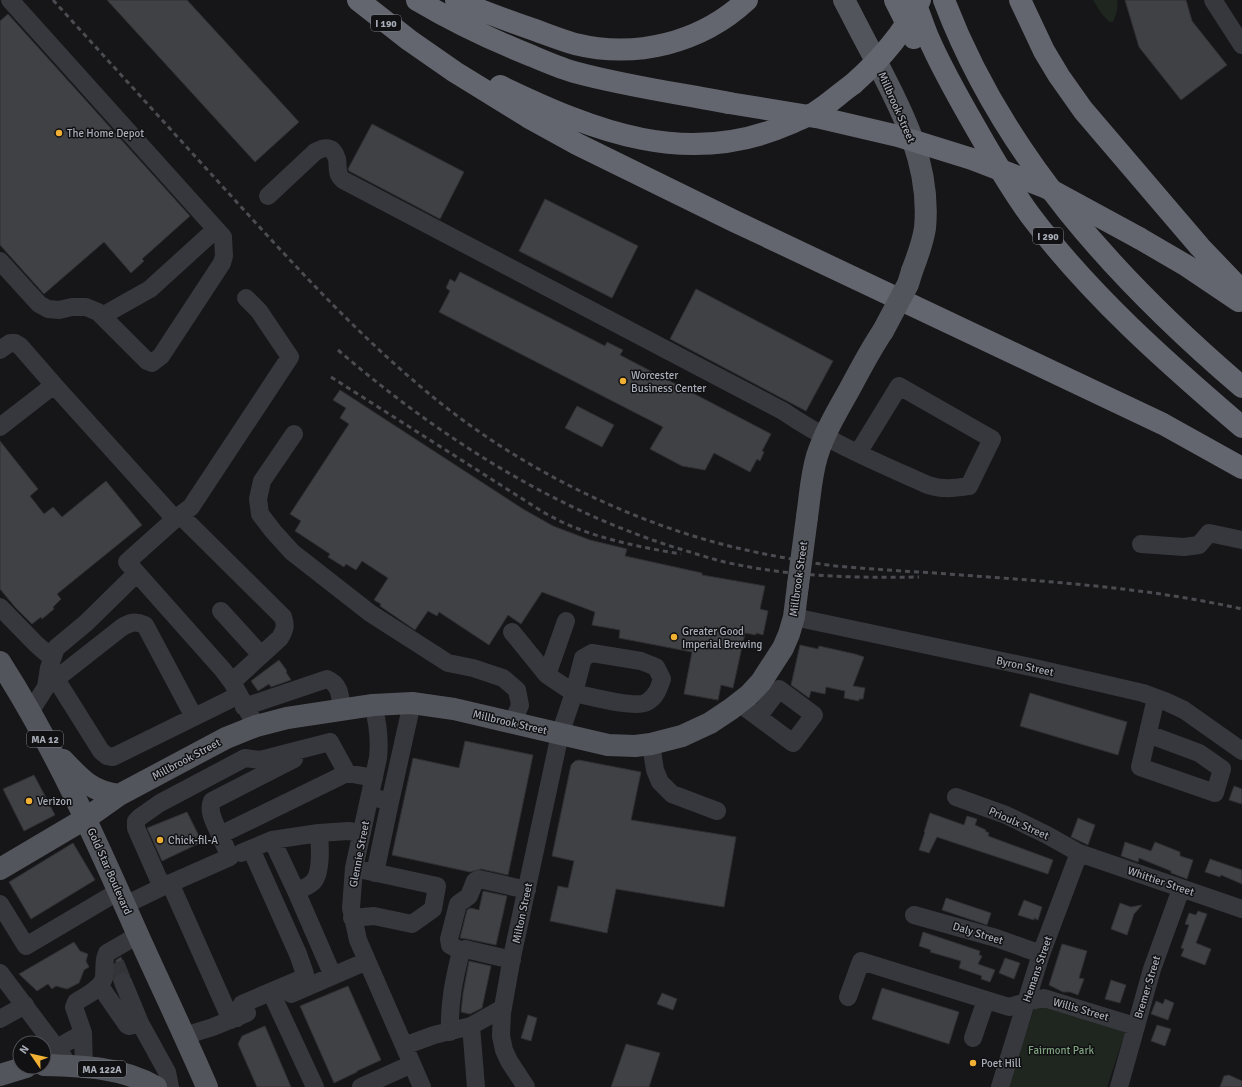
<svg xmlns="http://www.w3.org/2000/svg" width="1242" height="1087" font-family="Signika,sans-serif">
<rect width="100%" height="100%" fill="#161618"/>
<!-- green -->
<path fill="#1e261f" d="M1093 0H1117C1119 7 1116 15 1113 22H1109L1101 13Z
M1036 1003 1126 1030 1107 1087H1008Z"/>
<!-- building -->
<path fill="#404145" stroke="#303034" d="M107 0H187L299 122 255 162Z
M1125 0H1186L1192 21 1227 65 1181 100 1139 47Z
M8 14 190 216 142 259 144 261 131 273 104 242 44 294 0 245V21Z
M372 124 464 172 440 219 349 171 348 169Z
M545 199 638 246 612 298 519 251Z
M460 272 605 346 607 342 623 350 620 355 771 434 762 451 764 452 760 461 757 459 750 472 714 453 705 470 682 466 650 449 663 427 439 312 450 291 446 288 450 279 455 282Z
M696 289 833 361 806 411 670 339Z
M340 390 523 509 553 526 590 540 627 549 625 556 702 573V575L765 586 760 609 768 611 763 635 756 633V635L745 633 733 688 721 685 718 700 684 694 692 652 619 638 620 630 592 625 595 612 542 592 521 624 508 615 489 645 439 612 437 616 428 611 415 630 380 606 381 604 374 600 388 578 362 561 356 570 346 564 344 567 328 557 330 554 295 531 301 521 290 514 349 424 340 418 346 408 333 400Z
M577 406 614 425 602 447 565 428Z
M0 441 38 489 30 496 44 514 53 507 62 517 106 481 142 525 57 594 61 599 53 607 54 609 42 619 41 617 32 624 15 607 0 589Z
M800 645 818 649 819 646 855 654 864 657 853 686 865 688 863 699H859V701L844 698 845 691 826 687 825 694 811 691 809 698 791 685Z
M279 660 287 671 286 672 291 680 271 687 269 684 258 691 251 681Z
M1030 693 1127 722 1118 755 1020 726Z
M465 741 533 755 508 875 481 869 470 872 392 855 413 758 459 768Z
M579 760 641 772 631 820 736 837 724 907 616 889 607 933 550 921 558 886 568 888 574 861 552 856 571 765 575 761Z
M34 775 55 815 24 831 3 789Z
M1234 786 1242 789V804L1229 800Z
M187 812 202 842 162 861 147 828Z
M930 813 964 825 967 816 977 819 975 825 986 830 985 831 989 833 988 836 1053 860 1048 874 937 837 929 853 919 850 925 832H924Z
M1078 818 1095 825 1088 845 1071 837Z
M1125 842 1151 851 1155 842 1180 852V856L1193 860 1187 879 1171 873V871L1139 858 1138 862 1121 856Z
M73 843 95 880 31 919 9 882Z
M1210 859 1242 870V884L1221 875 1220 877 1205 872Z
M483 891 507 896 496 945 467 939 460 938 467 910 470 908 479 910Z
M946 898 991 913 987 925 942 910Z
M1024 900 1042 907 1038 920 1034 918V920L1018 915Z
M1120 903 1131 907 1142 905 1134 914 1127 935 1111 929Z
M1198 911 1207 914 1196 943 1211 949 1205 965 1181 956 1184 949 1181 948 1189 925 1185 924 1189 913 1196 915Z
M923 932 980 951 979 955 982 956 978 964 995 970 990 982 981 979 982 976 959 968 961 961 930 952 931 950 919 946Z
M74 942 80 951 88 954 86 961 89 967 84 970 79 983 67 989 56 986 52 989 48 984 37 991 19 974Z
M1062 944 1087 951 1079 978 1084 979 1078 995 1070 992H1063L1049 985Z
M121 957 126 969 125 972H119L115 976 116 960Z
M1005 958 1020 963 1014 979 999 973Z
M469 961 491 966 482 1008 470 1014 461 1012 463 993Z
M1111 980 1126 985 1120 1003 1105 999Z
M348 986 381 1060 357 1071V1072L334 1083 300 1006Z
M882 988 959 1012 949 1044 872 1019Z
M662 993 677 999 673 1010 657 1004Z
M1165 999 1174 1003 1168 1020 1151 1014 1156 1001 1163 1004Z
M528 1015 537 1018 531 1041 521 1038Z
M1157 1025 1171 1029 1165 1046 1151 1041Z
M265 1026 291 1087H257L238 1044 242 1036Z
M626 1044 660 1053 649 1087H611Z
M1229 1075 1242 1081V1087H1220L1224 1076Z"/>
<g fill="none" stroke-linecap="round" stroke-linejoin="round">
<!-- minor-tunnel -->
<path stroke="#333438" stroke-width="18" stroke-dasharray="18 9" stroke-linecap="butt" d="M115 963 123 982"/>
<!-- minor -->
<path stroke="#37383d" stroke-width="18" d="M1213 0 1242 45
M268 196 315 152C325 146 333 146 337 159 338 164 337 170 339 175 339 176 343 180 343 180L783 411C828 442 879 463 928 485 942 490 955 488 969 486L992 439 899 386 858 453
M0 261 39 304 48 309 59 310 72 307H86L98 312 147 361 152 363 161 356 222 263 224 256 223 237 10 0
M102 316 150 289 216 229
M0 350 10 343H15L20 346 54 385
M0 427 54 385 175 519 127 562 223 670 232 682 256 726
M294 434 262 481 258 499 260 514 273 531 292 552 370 613 448 663 473 668 503 678 517 690 520 705 513 722
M180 515 283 617C286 625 285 630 280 638L232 682
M175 519 191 507 290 357 259 311 246 298
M1141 544 1184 547 1199 545 1209 533 1242 540
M0 607 36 644 52 658
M221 611 261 655
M794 617 1035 668 1143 693 1167 702 1184 710 1242 751
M512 632 547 675
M592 653 641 661 656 667 662 679C659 688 656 697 647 702 636 709 589 696 574 693L583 658Z
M49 668 101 751 107 756 113 757 239 695
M56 679 121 628C130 622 135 621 145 625L194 717
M739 703 793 743 814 715 779 689 758 717
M373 705C378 723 380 739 378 758L354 868 351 908 358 940 422 1087
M244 707 327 679C341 685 340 697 342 710
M30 712 46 687 49 668 56 648 86 623 137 573
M1148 734 1199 753 1222 769 1215 793 1140 767 1156 698
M330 742 347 773 374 778
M651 744 655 770 660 782 672 794 717 811
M956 797 1006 815 1047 835 1079 853 1242 909
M390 802 412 703
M220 835C216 825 207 812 212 801L294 759
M272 840 296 891C302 889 308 887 313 882 322 874 320 845 319 833
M241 853 272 840 319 833 348 831 362 833
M375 873 390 802 380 799
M170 883 231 1020
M162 887 136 828V821L140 817 160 803 245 758 260 760 330 742
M296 891 333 976
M0 904 26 946 119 891
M125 905 162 887 230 857 220 835 347 773
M914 915 996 938 1041 954
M352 918 374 916 412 924 433 909 437 886 354 868
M461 951 450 945 449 939 458 904 469 896 475 881 479 879 527 890
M0 973 64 1058
M123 982 140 1023
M100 986 127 1025 129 1026 140 1023 167 1072 170 1087
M291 994 367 961
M848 997 861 961 1009 1007 1026 1002 1044 998 1135 1026
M275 1001 315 1087
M237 1018 242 1004 303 978 305 974 298 954 251 849
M0 1019 25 1005
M471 1026 476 1087
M450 1032C449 1002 454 980 461 951L465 949 512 960
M83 1033 84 1067
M184 1036 213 1027 247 1013
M973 1038 986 1000
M404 1046 434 1035 471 1026 503 1008
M57 1048 83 1033 74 1007 76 1002C85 996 102 989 104 977 105 969 103 960 107 953L138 935
M361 1087 412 1064
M526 1087 509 1061 504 1050 501 1036 502 1013 512 957 560 734 574 693 547 675 566 621
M1000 1087 1041 954 1079 853
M1119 1087 1152 969 1181 889"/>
<!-- major -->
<path stroke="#53555c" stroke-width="22" d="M844 0C854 19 864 39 875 59 903 112 931 166 925 228 923 242 917 258 912 271
M807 517C810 496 811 476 817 456 824 434 836 413 848 392 859 372 870 350 883 331
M0 662C55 748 97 842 138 935 161 986 185 1036 207 1087
M63 760C81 779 92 792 119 795
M0 869 88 817 119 795 226 738 256 726 287 718 373 705 412 703 454 709 608 745 635 746 651 744 682 736 710 723 731 709 749 695 761 682 783 648 789 634 794 617 798 585
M44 1065C82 1066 122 1067 156 1087
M0 1075 26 1067"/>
<!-- highway -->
<path stroke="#63666e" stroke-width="22" d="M358 0 409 40 455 72 528 117 577 144 734 221 1163 424 1242 468
M417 0C454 22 492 40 532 56 546 62 560 68 574 72 625 86 677 93 729 103
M456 0C481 11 506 20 532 29 546 34 561 40 575 44 636 59 701 43 747 0
M895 0 914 38
M914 0C919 12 923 25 928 37 944 74 965 109 985 144 999 168 1014 193 1030 215 1090 295 1166 362 1242 427
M944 0C1003 156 1117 280 1242 387
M1020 0 1044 51 1059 76 1083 110 1200 247 1242 291
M500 86C594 131 687 169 789 124 797 120 806 117 814 113 828 105 840 93 853 84
M1139 238 1187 266 1239 301"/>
<!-- rail -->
<path stroke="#4a4c52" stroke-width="3" stroke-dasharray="5 4" stroke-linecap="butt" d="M53 0C113 66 173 132 233 198 295 266 357 334 427 392 520 470 641 529 760 553 785 558 811 563 836 566 869 569 902 571 935 573 1038 581 1141 586 1242 609
M338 350C440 438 559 514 690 552 706 557 722 562 739 565 798 577 859 578 919 577
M331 377 543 512C554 518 565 524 576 528 609 541 645 548 681 554"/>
<!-- major-bridge -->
<path stroke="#53555c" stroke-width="22" d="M883 331 908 284 912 271
M798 585 807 517"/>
<!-- highway-bridge -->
<path stroke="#63666e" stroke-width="22" d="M853 84C880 60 904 33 920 0
M729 103 821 118 898 136 972 159 1047 188 1139 238"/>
</g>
<!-- markers -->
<g fill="#f2b134" stroke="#111113" stroke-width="1.5">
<circle cx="59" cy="133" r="4"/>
<circle cx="623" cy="381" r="4"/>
<circle cx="674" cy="637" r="4"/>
<circle cx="29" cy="801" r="4"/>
<circle cx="160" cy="840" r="4"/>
<circle cx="973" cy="1063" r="4"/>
</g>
<g text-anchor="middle" stroke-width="3" stroke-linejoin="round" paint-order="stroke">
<!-- shield labels -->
<g fill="#111113" stroke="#7b7e86" stroke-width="1">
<rect x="371" y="15" width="30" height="16" rx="3"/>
<rect x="1033" y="228" width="30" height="16" rx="3"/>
<rect x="27" y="731" width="36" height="16" rx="3"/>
<rect x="78" y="1061" width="48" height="16" rx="3"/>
</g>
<g font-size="10" font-weight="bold" fill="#a8adb8">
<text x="386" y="27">I 190</text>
<text x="1048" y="240">I 290</text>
<text x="45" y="743">MA 12</text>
<text x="102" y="1073">MA 122A</text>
</g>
<!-- street labels -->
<g font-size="11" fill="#a8adb8" stroke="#111113">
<text transform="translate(897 107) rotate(66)" y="4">Millbrook Street</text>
<text transform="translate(798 579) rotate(-82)" y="4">Millbrook Street</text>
<text transform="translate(1025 666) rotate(12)" y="4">Byron Street</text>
<text transform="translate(510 722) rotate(13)" y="4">Millbrook Street</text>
<text transform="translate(186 759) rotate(-28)" y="4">Millbrook Street</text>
<text transform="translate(1019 823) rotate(24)" y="4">Prioulx Street</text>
<text transform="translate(359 854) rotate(-79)" y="4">Glennie Street</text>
<text transform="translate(110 871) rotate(66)" y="4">Gold Star Boulevard</text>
<text transform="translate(1161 881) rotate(19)" y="4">Whittier Street</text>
<text transform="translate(522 913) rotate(-78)" y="4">Milton Street</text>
<text transform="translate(978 933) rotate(17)" y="4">Daly Street</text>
<text transform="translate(1037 969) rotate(-71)" y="4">Hemans Street</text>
<text transform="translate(1147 987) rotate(-73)" y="4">Bremer Street</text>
<text transform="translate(1081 1009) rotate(16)" y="4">Willis Street</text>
</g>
<!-- poi labels -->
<g font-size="11" fill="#a8adb8" stroke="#111113" text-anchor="start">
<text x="67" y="137">The Home Depot</text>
<text x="631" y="379">Worcester<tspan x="631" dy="13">Business Center</tspan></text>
<text x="682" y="635">Greater Good<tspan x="682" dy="13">Imperial Brewing</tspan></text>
<text x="37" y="805">Verizon</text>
<text x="168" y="844">Chick-fil-A</text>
<text x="981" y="1067">Poet Hill</text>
</g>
<!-- park labels -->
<g font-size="11" fill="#7fa381" stroke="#111113">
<text x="1061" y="1054">Fairmont Park</text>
</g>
</g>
<!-- north arrow -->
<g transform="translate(32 1055) rotate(304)"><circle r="19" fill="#111113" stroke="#4d4f55"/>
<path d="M0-3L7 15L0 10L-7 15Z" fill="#f2b134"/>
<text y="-6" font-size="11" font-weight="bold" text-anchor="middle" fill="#a8adb8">N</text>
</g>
</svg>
